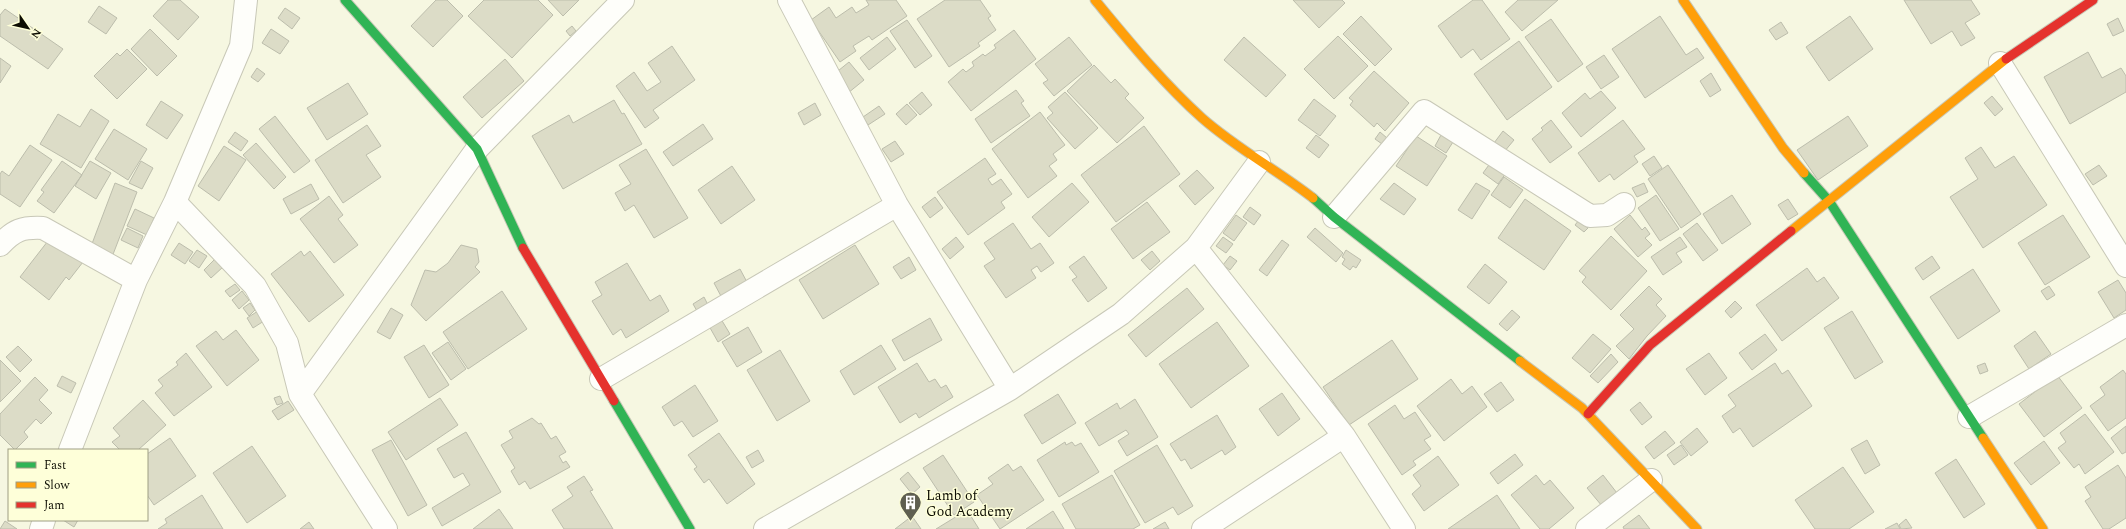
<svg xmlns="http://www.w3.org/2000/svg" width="2126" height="529" font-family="Spectral,serif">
<rect width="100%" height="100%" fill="#f6f7e1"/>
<!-- building -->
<path fill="#dcdcc7" stroke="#bcbdac" d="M168 0H180L199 17 178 40 153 16Z
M436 0H447L463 16 433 47 411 26Z
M484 0H538L553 15 512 58 468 16Z
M548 0H579L563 16Z
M866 0H896L907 16 872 40 869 36 853 46 856 51 840 62 811 20 829 7 836 18 852 7 856 13 869 5Z
M945 0H980L991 16 988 18 996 30 978 43 980 46 949 67 917 19Z
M1293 0H1342L1345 3 1319 28Z
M1473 0H1482L1510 39 1481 60 1473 49 1461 58 1438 26Z
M1518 0H1558L1522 31 1505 12Z
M1904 0H1971L1980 14 1965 23 1975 38 1961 46 1952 31 1931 44Z
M99 6 117 18 106 34 88 22Z
M285 8 300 18 292 29 278 18Z
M5 9 63 49 48 69 0 36V15Z
M1361 16 1392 49 1375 66 1343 34Z
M1660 16 1686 55 1697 48 1704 58 1645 98 1612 49Z
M1850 16 1873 49 1829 81 1806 47Z
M2118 18 2124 31 2113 36 2107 24Z
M1551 19 1583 64 1558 82 1525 37Z
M907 20 932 56 915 68 890 31Z
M1781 22 1788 33 1776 40 1769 30Z
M572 26 576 31 570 36 566 31Z
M150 29 177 56 157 76 131 49Z
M271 29 289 41 280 54 262 43Z
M1014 30 1036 59 971 111 948 82 963 69 966 72 974 66 972 62 983 54 985 56 996 48 994 45Z
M1338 36 1368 66 1334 99 1304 69Z
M887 37 896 49 869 70 860 58Z
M1069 37 1092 65 1054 96 1043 83 1048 80 1035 64Z
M1244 37 1286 75 1266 97 1224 60Z
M1519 41 1552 87 1507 120 1474 74Z
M672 46 695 80 653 110 659 118 645 128 616 86 634 72 647 91 661 82 648 63Z
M127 49 147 69 117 99 94 76 117 53 120 56Z
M2088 52 2102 78 2121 68 2126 76V92L2070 124 2044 77Z
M1604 55 1619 77 1601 89 1586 67Z
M0 58 11 66 0 83Z
M505 59 524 81 482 118 463 97Z
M849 62 864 80 848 93 833 75Z
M1094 65 1111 83 1115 79 1129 94 1125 98 1144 118 1117 143 1067 91Z
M257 68 265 74 258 82 251 77Z
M1374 71 1409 103 1385 131 1377 123 1374 127 1350 105 1353 101 1349 98Z
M1711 73 1721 90 1710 97 1700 81Z
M348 83 368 114 327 140 307 108Z
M1016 90 1024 101 1021 103 1030 116 991 143 975 119Z
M1601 91 1616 108 1581 137 1562 113 1585 93 1590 99Z
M922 92 932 105 920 115 909 103Z
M1065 92 1098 128 1075 149 1047 118 1053 113 1048 107Z
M1992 96 2003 109 1995 116 1984 103Z
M1314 99 1336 116 1320 136 1298 120Z
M614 100 622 114 624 113 642 144 563 189 532 136 569 115 573 123Z
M161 101 183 115 167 139 146 125Z
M815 103 821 115 804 125 798 113Z
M907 104 917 115 906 125 896 114Z
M879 106 885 114 868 125 863 117Z
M91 109 109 121 81 168 40 144 58 114 80 127Z
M1040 112 1065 145 1053 154 1057 160 1049 166 1057 176 1028 198 992 149Z
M275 116 310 161 294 173 259 129Z
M1848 116 1868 146 1818 180 1797 150Z
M1551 120 1572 147 1550 163 1532 139 1543 130 1541 128Z
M1623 120 1645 149 1634 156 1638 162 1614 180 1610 174 1599 182 1578 153Z
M703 124 713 139 673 166 663 152Z
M367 125 381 146 366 155 381 177 343 203 315 160Z
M1144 126 1180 174 1116 222 1081 175Z
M114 129 147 149 128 180 95 159Z
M1503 131 1514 140 1504 152 1494 143Z
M235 132 248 141 241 151 228 142Z
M1380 132 1387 138 1382 144 1375 139Z
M1316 135 1329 145 1319 158 1306 148Z
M1441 135 1453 142 1446 153 1435 146Z
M1416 136 1447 156 1427 186 1396 166Z
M895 141 904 154 891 162 882 149Z
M256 143 286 177 274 189 243 155Z
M30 145 52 160 20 207 0 194V174L2 171 9 176Z
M224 146 246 160 219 201 198 186Z
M1981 147 1995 168 2014 156 2047 205 1983 248 1950 197 1978 179 1965 158Z
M646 149 688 218 654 238 634 205 625 211 615 193 631 184 619 165Z
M1654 156 1662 168 1650 176 1642 164Z
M985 158 996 174 988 179 992 185 1001 179 1012 194 1001 202 1005 208 968 235 937 192Z
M1494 158 1509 169 1498 184 1483 173Z
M62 161 82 175 54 213 37 201 44 192 41 190Z
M90 161 111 173 96 199 75 186Z
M141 161 153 168 142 189 129 183Z
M1668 165 1701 214 1681 228 1648 179Z
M2099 165 2107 176 2093 185 2085 174Z
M732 166 755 200 721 224 698 190Z
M1197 170 1214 188 1195 205 1179 186Z
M1504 177 1523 190 1510 208 1491 195Z
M115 183 137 192 112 257 90 249Z
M1072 183 1089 202 1049 237 1032 217Z
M1394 183 1416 199 1404 215 1380 199Z
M1476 183 1490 191 1472 219 1458 210Z
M1644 183 1648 192 1637 197 1632 188Z
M311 184 319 199 291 214 283 199Z
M1656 195 1679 229 1660 241 1638 208Z
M1732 195 1751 224 1722 244 1703 214Z
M329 196 343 215 338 219 358 245 334 263 300 219Z
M935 197 943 208 930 218 922 207Z
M1525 199 1571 231 1544 270 1498 238Z
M1788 199 1798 214 1788 220 1778 205Z
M1147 202 1170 232 1133 259 1111 229Z
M1250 207 1261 215 1254 225 1243 217Z
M135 209 154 218 147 235 127 226Z
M1236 215 1247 223 1234 241 1223 233Z
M1630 215 1642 230 1645 227 1650 234 1645 238 1652 245 1638 257 1614 229Z
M2063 215 2090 257 2045 285 2018 243Z
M1579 220 1588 228 1584 232 1575 225Z
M1013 223 1031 249 1040 243 1054 263 1041 272 1037 266 1031 270 1036 278 1006 298 984 266 995 259 984 243Z
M1697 223 1718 250 1703 261 1683 234Z
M127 228 143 236 138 248 121 240Z
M1315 228 1343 253 1336 262 1307 237Z
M1611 236 1647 271 1611 310 1582 282 1586 277 1579 271Z
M51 237 83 262 69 280 66 277 49 300 20 277Z
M956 237 964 247 950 259 942 249Z
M1223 237 1233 244 1226 253 1216 246Z
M1680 237 1687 247 1676 253 1682 262 1663 275 1651 257Z
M1282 240 1289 245 1267 276 1259 270Z
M179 243 193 252 185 264 171 255Z
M461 245 477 249 479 262 475 267 480 272 426 321 411 305 425 270 436 272 448 263Z
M855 245 879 284 823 319 799 280Z
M197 250 207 256 199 268 189 261Z
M1346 250 1361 260 1356 268 1353 266 1350 270 1342 264 1345 259 1342 257Z
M301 251 304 256 310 251 344 295 309 322 271 274Z
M1152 251 1160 261 1150 270 1141 260Z
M1084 256 1107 288 1088 302 1072 280 1077 277 1069 267Z
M1230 256 1237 261 1230 270 1223 265Z
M1932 256 1940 268 1923 280 1915 268Z
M909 257 916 270 901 279 893 267Z
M215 259 223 267 211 278 204 270Z
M627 263 650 301 660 295 669 311 626 338 621 329 613 335 592 301 602 295 595 282Z
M1485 264 1507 282 1489 304 1467 287Z
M1807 268 1817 282 1824 277 1839 298 1782 341 1756 305Z
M740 269 748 284 722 298 714 283Z
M1973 269 2000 311 1958 339 1930 297Z
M2118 280 2126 293V310L2114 318 2098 292Z
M235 284 240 290 230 297 225 291Z
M1649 286 1662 299 1656 305 1666 316 1647 336 1629 359 1616 346 1634 329 1620 315Z
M2049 286 2055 295 2047 300 2041 291Z
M1187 288 1204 309 1146 357 1128 335Z
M242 291 249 300 239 309 232 300Z
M502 291 527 329 468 369 443 332Z
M704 297 708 305 697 311 693 304Z
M1735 301 1742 308 1731 318 1725 311Z
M250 303 255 310 249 316 243 308Z
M391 308 403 315 390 339 377 332Z
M1512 310 1520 317 1507 331 1499 324Z
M258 311 264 321 253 328 247 318Z
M1852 311 1883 362 1855 379 1824 328Z
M930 318 942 340 904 361 892 340Z
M721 319 730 334 718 342 709 326Z
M1217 322 1249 366 1191 408 1159 364Z
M748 327 762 352 737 367 722 342Z
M236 330 259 360 227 386 196 346 216 331 223 340Z
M2035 331 2051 354 2029 369 2014 346Z
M1593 334 1611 349 1590 373 1572 358Z
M1765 334 1777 350 1752 370 1739 353Z
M1392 340 1418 379 1349 425 1323 387Z
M448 342 466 369 451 380 432 353Z
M424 345 449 385 429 398 404 357Z
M881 345 896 369 854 395 840 371Z
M18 346 32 360 20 372 6 357Z
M780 350 810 401 777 421 747 370Z
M186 353 212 387 174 416 155 393 163 386 158 380 178 365 176 362Z
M1709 353 1727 378 1705 395 1686 369Z
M1611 354 1618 362 1598 383 1590 376Z
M0 360 21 381 0 402Z
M917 363 929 382 935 379 941 388 946 385 953 397 919 418 916 413 900 423 878 387Z
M1775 363 1782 374 1788 370 1812 406 1753 447 1740 428 1733 433 1722 416 1736 406 1728 395Z
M1985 363 1988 371 1980 374 1977 366Z
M2123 370 2126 374V418L2108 431 2090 406 2105 395 2100 387Z
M2057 375 2082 408 2044 437 2019 404Z
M62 376 76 383 71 393 57 386Z
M35 377 48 390 39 400 52 413 41 424 36 419 24 432 28 437 15 450 0 435V414Z
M1451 379 1462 394 1472 386 1487 407 1444 441 1417 406Z
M1501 382 1514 400 1497 412 1484 394Z
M695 385 718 421 693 437 682 421 674 426 662 407Z
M1282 393 1300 419 1278 436 1259 409Z
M1058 394 1076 423 1042 444 1024 415Z
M280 396 283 403 277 405 274 398Z
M440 398 458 425 406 460 388 432Z
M1135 399 1158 437 1127 456 1118 441 1129 434 1126 430 1099 446 1085 423 1117 403 1120 409Z
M143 400 166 425 138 450H120L112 442 120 436 113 428Z
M288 401 294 410 278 420 272 411Z
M1640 402 1652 417 1642 425 1630 410Z
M1395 405 1404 419 1415 412 1431 436 1424 440 1431 449 1413 461 1416 465 1402 475 1368 424Z
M2085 414 2114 452 2085 474 2079 464 2074 468 2058 448 2066 442 2060 433Z
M1217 415 1236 447 1225 455 1222 450 1191 469 1185 459 1181 461 1170 444Z
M532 418 539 424 541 423 551 439 556 436 566 452 559 456 563 463 566 461 570 467 530 489 525 481 519 485 511 471 515 468 501 445 513 438 509 431Z
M2126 426V452L2122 454 2111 438Z
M1697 428 1708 442 1691 456 1680 442Z
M1665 431 1675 443 1654 459 1645 447Z
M466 432 501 492 442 526 432 508 470 485 463 473 454 478 437 449Z
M719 433 755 484 727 504 709 479 704 483 694 469 697 467 688 455Z
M170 438 196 476 154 505 147 495V454Z
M391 440 427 505 408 516 372 450Z
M1867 440 1880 465 1865 474 1851 449Z
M2044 441 2060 463 2031 485 2014 463Z
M1065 442 1066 445 1072 442 1075 446 1081 443 1099 472 1059 497 1037 460Z
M1157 445 1193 506 1178 515 1173 507 1145 523 1114 471Z
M1681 445 1688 455 1674 465 1667 455Z
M252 446 286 496 247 523 213 473Z
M758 450 764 461 752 468 746 457Z
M1515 454 1523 465 1498 484 1490 473Z
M943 455 974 502 954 515 923 468Z
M1438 456 1459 485 1424 511 1412 494 1421 486 1413 475Z
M1956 459 1985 504 1964 518 1935 473Z
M1008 464 1013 471 1021 466 1044 500 1000 529 977 495 993 484 988 478Z
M2118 465 2126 478V518L2109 529H2103L2085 501 2091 497 2085 487Z
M1843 467 1874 512 1849 529H1815L1795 500Z
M908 472 920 487 912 494 900 479Z
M1112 475 1140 525 1133 529H1076L1062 504Z
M1536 475 1544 485 1550 480 1574 508 1549 529H1540L1511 495Z
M1603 475 1617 493 1602 506 1587 488Z
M584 476 593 490 590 491 613 529H564L552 510 573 496 567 487Z
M202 495 223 529H158L167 523 165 519Z
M1497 495 1520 529H1448Z
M499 509 513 529H473Z
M967 510 979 529H936Z
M1053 511 1064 529H1026Z
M1639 515 1650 529H1624L1623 527Z
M912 516 921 529H895Z
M1906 519 1912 528 1901 529 1899 525Z
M63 520H78L74 527Z
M5 521 17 529H0Z
M309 522 314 529H300Z
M1165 522 1169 529H1153Z
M1897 523 1900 529H1885Z"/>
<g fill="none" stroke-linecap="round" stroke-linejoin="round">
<defs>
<path id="street" d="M789 0 897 205 1010 389
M2000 63 2126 266
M175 202 255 286 287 343 300 394 386 529
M1334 217 1424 111 1590 216 1607 215 1624 204
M0 245C14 230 22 227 43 228L136 280
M1196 248 1344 436 1404 529
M601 379 897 205
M300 394 477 149 623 0
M1969 417 2126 325
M70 450 136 280 175 202 241 46 246 0
M41 529 44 520
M765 529 1010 389 1121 314 1196 248 1259 162
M1203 529 1344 436
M1587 529 1651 480"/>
<path id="fast" d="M345 0 477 149 523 248
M1804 173 1829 201 1983 438
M1313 198 1334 217 1520 361
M614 401 690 529"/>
<path id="slow" d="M1095 0C1129 41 1162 82 1202 118 1236 148 1277 170 1313 198
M1683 0 1783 148 1804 173
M1791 231 2006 59
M1520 361 1582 408 1697 529
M1983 438 2043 529"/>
<path id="jam" d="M2006 59 2093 0
M523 248 614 401
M1588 414 1650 345 1791 231"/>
</defs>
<!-- street casing -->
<use href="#street" stroke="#c8c8b7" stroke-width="24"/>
<!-- fast casing -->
<use href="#fast" stroke="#c8c8b7" stroke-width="11"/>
<!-- slow casing -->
<use href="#slow" stroke="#c8c8b7" stroke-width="11"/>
<!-- jam casing -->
<use href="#jam" stroke="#c8c8b7" stroke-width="11"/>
<!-- street -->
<use href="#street" stroke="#fefefa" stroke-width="22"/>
<!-- fast -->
<use href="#fast" stroke="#30b455" stroke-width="9"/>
<!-- slow -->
<use href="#slow" stroke="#ff9f0a" stroke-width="9"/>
<!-- jam -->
<use href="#jam" stroke="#e5322d" stroke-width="9"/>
</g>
<!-- icons -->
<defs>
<symbol id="building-pin" viewBox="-11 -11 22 30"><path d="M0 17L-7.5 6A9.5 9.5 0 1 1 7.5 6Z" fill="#5f5f50" stroke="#feffd9"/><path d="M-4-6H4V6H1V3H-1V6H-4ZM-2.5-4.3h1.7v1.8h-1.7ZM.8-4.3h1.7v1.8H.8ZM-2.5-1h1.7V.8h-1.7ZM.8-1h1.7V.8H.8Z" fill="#fff"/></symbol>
</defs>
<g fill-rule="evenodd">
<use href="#building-pin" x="898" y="490" width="25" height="34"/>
</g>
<g text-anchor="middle" stroke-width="3" stroke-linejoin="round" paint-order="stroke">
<!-- poi labels -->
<g font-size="14" fill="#0d0d02" stroke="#feffd9" text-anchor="start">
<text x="926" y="500">Lamb of<tspan x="926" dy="16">God Academy</tspan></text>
</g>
</g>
<!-- legend -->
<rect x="8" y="449" width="140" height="72" fill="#feffd9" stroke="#9e9e83"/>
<rect x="16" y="462" width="20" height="6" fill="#30b455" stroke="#9e9e83"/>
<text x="44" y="469" font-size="12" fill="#0d0d02">Fast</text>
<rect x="16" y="482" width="20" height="6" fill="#ff9f0a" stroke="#9e9e83"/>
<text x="44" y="489" font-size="12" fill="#0d0d02">Slow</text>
<rect x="16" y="502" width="20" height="6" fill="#e5322d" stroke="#9e9e83"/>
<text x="44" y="509" font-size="12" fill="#0d0d02">Jam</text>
<!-- north arrow -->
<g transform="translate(28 28) rotate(124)" stroke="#feffd9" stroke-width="3" paint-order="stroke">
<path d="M0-3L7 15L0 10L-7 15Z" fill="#0d0d02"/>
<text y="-6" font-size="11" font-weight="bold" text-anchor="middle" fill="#0d0d02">N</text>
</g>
</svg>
